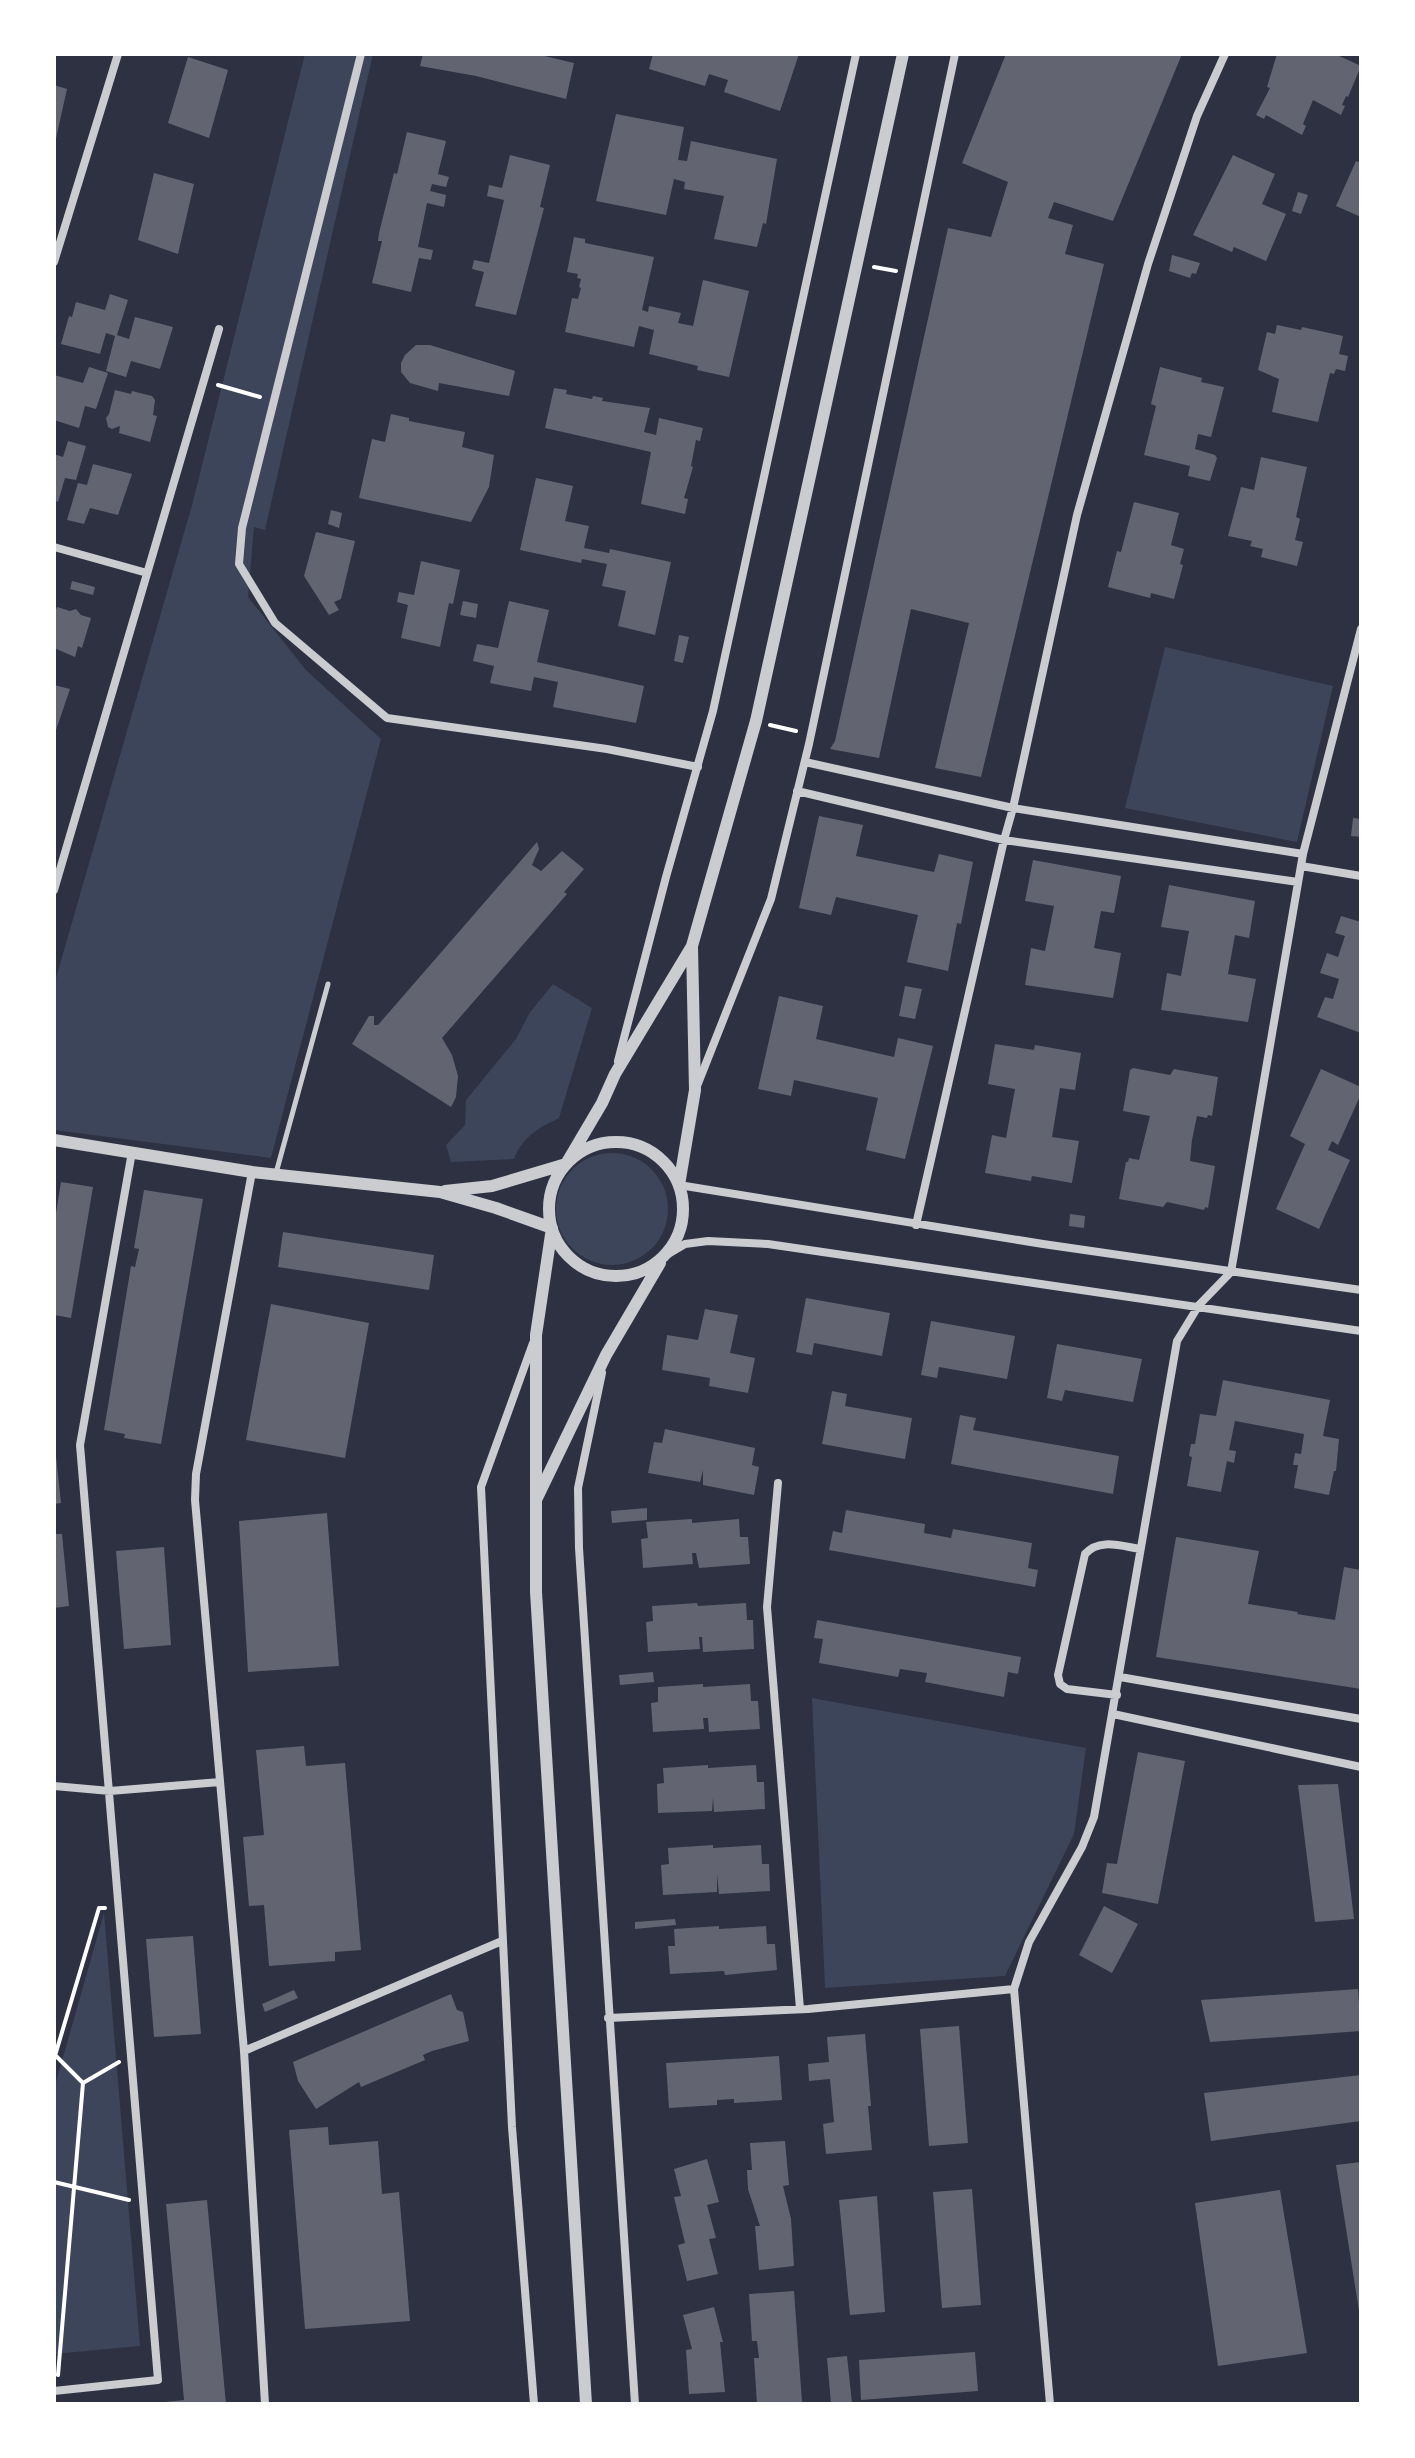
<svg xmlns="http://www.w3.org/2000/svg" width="1415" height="2458" font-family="'Asap Condensed',sans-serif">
<rect width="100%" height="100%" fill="#2d3142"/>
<!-- green -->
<path fill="#3c4559" d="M305 54H373L265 530 254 527 248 597 306 670 381 739 271 1158 54 1130V985L192 505Z
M1165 647 1333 686 1297 842 1125 808Z
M553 984 592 1008 559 1118C539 1128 522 1137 514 1159L451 1162 446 1145 465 1125 466 1100 516 1039 530 1012Z
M556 1209a56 56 0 1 1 112 0a56 56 0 1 1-112 0Z
M812 1698 1086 1748 1074 1834 1005 1976 825 1988Z
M104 1913 140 2346 54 2354V2089Z"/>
<!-- building -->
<path fill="#626471" d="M423 54H536L574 63 566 99 476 76 420 66Z
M653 54H799L780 111 724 92 728 80 709 74 705 86 649 69Z
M1006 54H1182L1113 221 1054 202 1048 218 1073 225 1065 254 1104 264 981 777 935 768 969 623 911 609 879 758 830 749 835 741 948 228 991 237 1008 182 962 163Z
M1277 54H1335L1361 66 1348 97 1346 96 1342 105 1345 106 1341 115 1313 100 1303 124 1306 126 1302 135 1266 115 1264 119 1256 115 1270 88 1267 87Z
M188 57 228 70 209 138 168 123Z
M54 85 67 89 55 143H54Z
M616 114 684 127 678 160 687 161 691 141 777 159 766 224 763 223 757 247 714 239 724 196 684 189 685 182 674 179 666 215 596 201Z
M407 132 446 141 438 174 449 177 446 187 432 184 430 191 446 195 444 207 427 203 418 247 433 250 431 260 419 258 411 292 372 283 382 241H378L379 233 394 173 397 174Z
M510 155 550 165 540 207 544 208 516 315 475 306 484 272 472 269 474 260 489 263 504 200 487 196 489 185 502 188Z
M1233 155 1275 174 1262 204 1286 214 1266 261 1234 247 1232 252 1193 235Z
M1356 161 1361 163V217L1336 206Z
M154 173 194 184 178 254 138 240Z
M1298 192 1308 195 1301 214 1292 211Z
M574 237 585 239V243L654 257 642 310 648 312 649 306 681 313 678 323 693 326 703 280 749 291 729 377 697 370 698 366 649 354 654 330 639 326 634 347 565 332 572 298 578 299 581 288 579 287 581 279 577 278 578 274 567 272Z
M1172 255 1200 263 1196 274 1192 273 1190 278 1169 271Z
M110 294 128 300 117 335 129 339 135 317 173 327 160 369 131 361 126 377 106 371 115 336 106 333 100 354 61 344 69 316 72 317 76 302 105 310Z
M1277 325 1301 330 1302 327 1343 336 1339 354 1348 356 1345 371 1336 369 1334 374 1330 373 1318 422 1272 412 1279 379 1258 370 1267 332 1275 334Z
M416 345H430L515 371 509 396 439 383 438 391 410 383 401 372V363L405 355Z
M89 367 108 373 96 409 85 406 79 428 54 420V375L83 383Z
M1160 367 1202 378 1201 382 1224 387 1211 437 1198 434 1195 449 1215 455 1217 458 1210 481 1188 476 1190 466 1144 455 1156 406 1151 404Z
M554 388 567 390 566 394 592 399 593 396 603 398 602 401 650 408 644 432 656 435 659 418 703 428 700 441 696 440 691 466 693 467 684 498 688 499 685 514 641 504 651 452 545 428Z
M115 390 131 394 132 391 152 396 155 400 153 415 157 416 150 442 119 433 120 426 112 429 108 427 106 418 109 414Z
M391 414 409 418V421L465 432 462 447 494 455 489 487 471 522 359 498 372 439 385 442Z
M68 441 86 446 76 480 65 478 58 502 54 500V454L63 457Z
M1261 457 1307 467 1296 517 1300 519 1295 540 1303 542 1297 566 1261 557 1263 549 1250 546 1252 541 1228 536 1241 487 1254 490Z
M93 464 132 474 118 515 90 508 84 524 67 520 78 483 87 485Z
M536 478 573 486 565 521 589 526 584 548 609 553 610 549 671 562 655 635 618 626 626 591 602 586 607 564 582 559 581 563 520 550Z
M1134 502 1179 513 1171 545 1184 549 1180 564 1183 565 1174 599 1151 593 1150 598 1108 587 1117 551 1121 552Z
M331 510 342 513 339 528 328 524Z
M316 532 355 541 341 599 334 602 339 610 329 615 304 576Z
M421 561 460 570 453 604 449 603 440 647 401 638 408 605 397 602 399 592 414 595Z
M72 581 95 587 93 595 70 589Z
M463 601 478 604 476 618 460 615Z
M509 601 549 610 537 662 644 686 636 723 553 707 558 682 534 677 531 691 490 683 494 666 473 661 477 644 498 648Z
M57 607 70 611 76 609 81 615 91 618 82 648 78 646 75 657 54 648V616Z
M679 635 689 637 683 663 674 661Z
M54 685 70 689 55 733H54Z
M819 816 863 825 856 856 934 872 939 854 973 862 961 924 957 923 948 971 907 962 918 915 836 897 831 915 799 908Z
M1353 818 1361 819V837L1351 836Z
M537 842 539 849 532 865 541 871 562 851 584 869 564 892 567 894 442 1038 452 1055 458 1076 456 1097 451 1107 352 1044 369 1016H374V1025H378Z
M1033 860 1121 876 1114 913 1101 911 1094 948 1121 953 1113 998 1025 985 1031 948 1045 951 1054 906 1025 901Z
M1169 885 1255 901 1249 938 1235 935 1228 974 1256 979 1248 1022 1161 1010 1167 973 1181 976 1189 931 1161 927Z
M1341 916 1361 922V1033L1317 1017 1325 997 1333 999 1339 979 1320 973 1327 953 1338 957 1345 936 1335 933Z
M905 986 922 989 915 1019 899 1016Z
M779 996 823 1006 816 1039 894 1057 898 1038 933 1046 905 1159 866 1150 878 1098 794 1080 791 1096 758 1089Z
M995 1044 1034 1050 1035 1045 1081 1053 1075 1090 1060 1088 1052 1137 1079 1141 1072 1183 1032 1176 1031 1181 985 1173 992 1135 1006 1138 1015 1089 988 1084Z
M1133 1068 1170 1075 1174 1069 1218 1077 1212 1116 1208 1115 1207 1118 1197 1116 1192 1140 1190 1161 1215 1166 1208 1208 1205 1207 1204 1210 1167 1202 1163 1207 1119 1199 1126 1162H1128L1129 1158 1139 1160 1150 1116 1123 1111 1130 1070Z
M1321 1069 1361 1087V1094L1338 1145 1332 1141 1328 1150 1350 1160 1319 1229 1276 1209 1305 1144 1290 1136Z
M61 1182 93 1187 71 1318 54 1315V1226Z
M144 1190 203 1199 161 1444 124 1438 125 1434 104 1430 131 1266 135 1267 139 1249 134 1248Z
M1070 1214 1085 1216 1084 1228 1069 1226Z
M283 1232 434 1255 429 1290 278 1267Z
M806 1298 890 1313 882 1356 814 1343 812 1355 796 1352Z
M271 1304 369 1323 345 1458 246 1440Z
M705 1309 738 1315 730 1353 755 1358 748 1393 709 1386 710 1378 662 1370 667 1335 698 1340Z
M931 1321 1015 1336 1007 1379 939 1367 937 1378 921 1375Z
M1057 1344 1142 1359 1133 1402 1065 1390 1062 1401 1047 1398Z
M1223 1380 1330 1400 1323 1436 1339 1439 1336 1471H1334L1329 1495 1294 1488 1298 1465H1293L1295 1453 1301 1454 1304 1434 1235 1421 1229 1450 1236 1451 1234 1463 1227 1461 1221 1492 1187 1486 1192 1457 1189 1456 1191 1444H1195L1200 1414 1216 1416Z
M832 1391 847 1394 845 1406 912 1418 905 1459 822 1444Z
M960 1415 976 1418 973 1430 1119 1456 1113 1494 951 1464Z
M665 1429 755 1448 752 1465 759 1467 754 1495 703 1485V1470L700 1482 648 1473 654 1442 662 1443Z
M54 1456H56L61 1503 54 1504Z
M647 1508V1520L612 1523 611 1511Z
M846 1510 925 1524 924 1533 951 1538 953 1529 1032 1543 1028 1568 1038 1570 1035 1587 829 1550 833 1531 842 1533Z
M327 1513 339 1666 248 1672 239 1521Z
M692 1519V1523L739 1519 740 1537H748L750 1564 699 1568 696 1553H692L693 1564 643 1568 641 1539 648 1538 646 1522Z
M54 1534H62L69 1606 54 1608Z
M1176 1537 1259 1551 1248 1604 1298 1612 1297 1614 1335 1620 1344 1567 1361 1570V1689L1156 1657Z
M164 1547 171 1645 124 1649 116 1551Z
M697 1603 698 1606 746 1603 747 1620H753L754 1649 703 1652 702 1637H699L700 1649 648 1652 646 1622 653 1621 652 1606Z
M817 1620 1021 1657 1018 1674 1008 1672 1004 1697 925 1682 927 1673 900 1669 898 1677 819 1663 823 1639 814 1638Z
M653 1672 654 1682 620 1685 619 1675Z
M703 1684V1687L750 1684 751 1701H758L760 1729 709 1732 708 1718H703L704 1729 653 1732 651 1703 658 1702V1687Z
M304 1746 306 1766 345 1763 361 1950 335 1952V1961L269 1966 264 1905 249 1906 243 1837 264 1835 256 1750Z
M1138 1752 1185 1761 1158 1904 1102 1893 1107 1863 1117 1864Z
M708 1765V1768L756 1765 757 1782H764L765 1809 714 1812 713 1798 712 1811 658 1813 657 1784 664 1783 663 1768Z
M1338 1784 1354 1919 1315 1922 1298 1785Z
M713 1845V1848L761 1845 762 1864H769L770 1891 719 1894 717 1875V1892L663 1895 661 1865 669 1864 668 1848Z
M1104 1906 1138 1924 1112 1973 1079 1955Z
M675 1919 676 1925 635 1929V1922Z
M719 1926V1929L766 1926 767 1944H775L777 1970 725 1975 724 1971 670 1974 668 1946H675L674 1929Z
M193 1936 201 2034 154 2037 146 1939Z
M1358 1989 1361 2031 1210 2042 1201 2000Z
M294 1990 298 1998 265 2012 262 2004Z
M451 1994 457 2010 463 2012 469 2041 432 2051 423 2055 425 2060 361 2087 359 2082 316 2109 298 2081 293 2062Z
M959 2026 968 2143 929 2146 920 2029Z
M865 2034 871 2106H868L872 2150 826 2154 823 2124 834 2122 830 2079 809 2081 808 2064 829 2062 827 2037Z
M779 2056 782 2100 734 2103V2099L717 2100V2105L669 2108 666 2063Z
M1361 2075V2121L1211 2141 1204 2093Z
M328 2127 329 2145 378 2141 382 2194 399 2192 410 2321 305 2329 289 2130Z
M785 2141 789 2185 783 2186 791 2219 794 2266 759 2270 755 2226H760L748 2189 747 2170H752L750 2143Z
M707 2159 719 2202 707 2205 716 2238 709 2239 718 2274 687 2281 678 2245 685 2243 674 2197 681 2196 674 2169Z
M1361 2162V2310L1359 2311 1336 2165Z
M972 2189 981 2305 942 2308 933 2192Z
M1280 2190 1307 2353 1218 2366 1195 2203Z
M877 2196 885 2312 850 2315 839 2200Z
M207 2200 226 2404H166L165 2402 184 2400 166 2204Z
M794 2291 802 2402 757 2404 754 2358H759L757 2341H752L749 2294Z
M714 2307 723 2342H720L725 2392 689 2394 686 2350 692 2349 683 2315Z
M975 2352 978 2391 861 2400 859 2360Z
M847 2356 852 2403 831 2404 827 2358Z"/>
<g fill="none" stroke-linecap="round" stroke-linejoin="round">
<!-- path -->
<path stroke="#fff" stroke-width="4" d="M874 267 896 271
M218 385 260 397
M770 725 796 731
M55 2055 83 2083
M54 2059 99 1908H105
M83 2083 119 2062
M54 2182 129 2200
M58 2375 83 2083"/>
<!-- service -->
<path stroke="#caccd0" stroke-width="5" d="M276 1173 328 984"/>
<!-- minor -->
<path stroke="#caccd0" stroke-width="8" d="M361 54 242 528 239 564 275 623 387 718 607 749 698 767
M54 262 118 54
M54 547 147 573
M805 762 1013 808 1303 854
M797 791 1004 840 1298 882
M1301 866 1361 876
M54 890 219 329
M618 1061 666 877 713 711 856 54
M697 1086 771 899 809 744 955 54
M252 1172 196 1474 195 1500 244 2051 265 2404
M679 1185 1043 1244 1361 1290
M916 1225 1004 840 1013 808 1077 515 1148 264 1197 116 1225 54
M663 1257 685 1244 708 1241 768 1244 1361 1331
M533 1343 481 1487 512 2127 534 2404
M602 1373 578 1488 579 1548 635 2404
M778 1483 767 1607 800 2009
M1120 1677 1361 1719
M1117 1695 1067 1689 1060 1684 1058 1675 1085 1554C1099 1538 1121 1546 1140 1549
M1113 1714 1361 1767
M54 1786 110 1791 220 1782
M608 2018 808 2009 1014 1989
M244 2051 502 1941
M54 2391 158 2380 80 1445 132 1152
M1050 2404 1014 1989 1029 1942 1082 1847 1094 1817 1177 1341 1199 1305 1231 1272 1303 854 1361 629"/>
<!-- tertiary -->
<path stroke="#caccd0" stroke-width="12" d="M54 1140 252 1172 440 1192 496 1208 552 1228
M549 1209a67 67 0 1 1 134 0a67 67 0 1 1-134 0Z
M566 1164 602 1103 615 1074 692 946 756 721 903 54
M679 1185 695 1090 692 946
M445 1191 492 1186 566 1164
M552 1228 536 1335V1592L586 2404
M537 1498 606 1355 660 1263"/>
</g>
<!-- border -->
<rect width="1415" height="2458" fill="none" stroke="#ffffff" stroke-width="112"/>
</svg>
